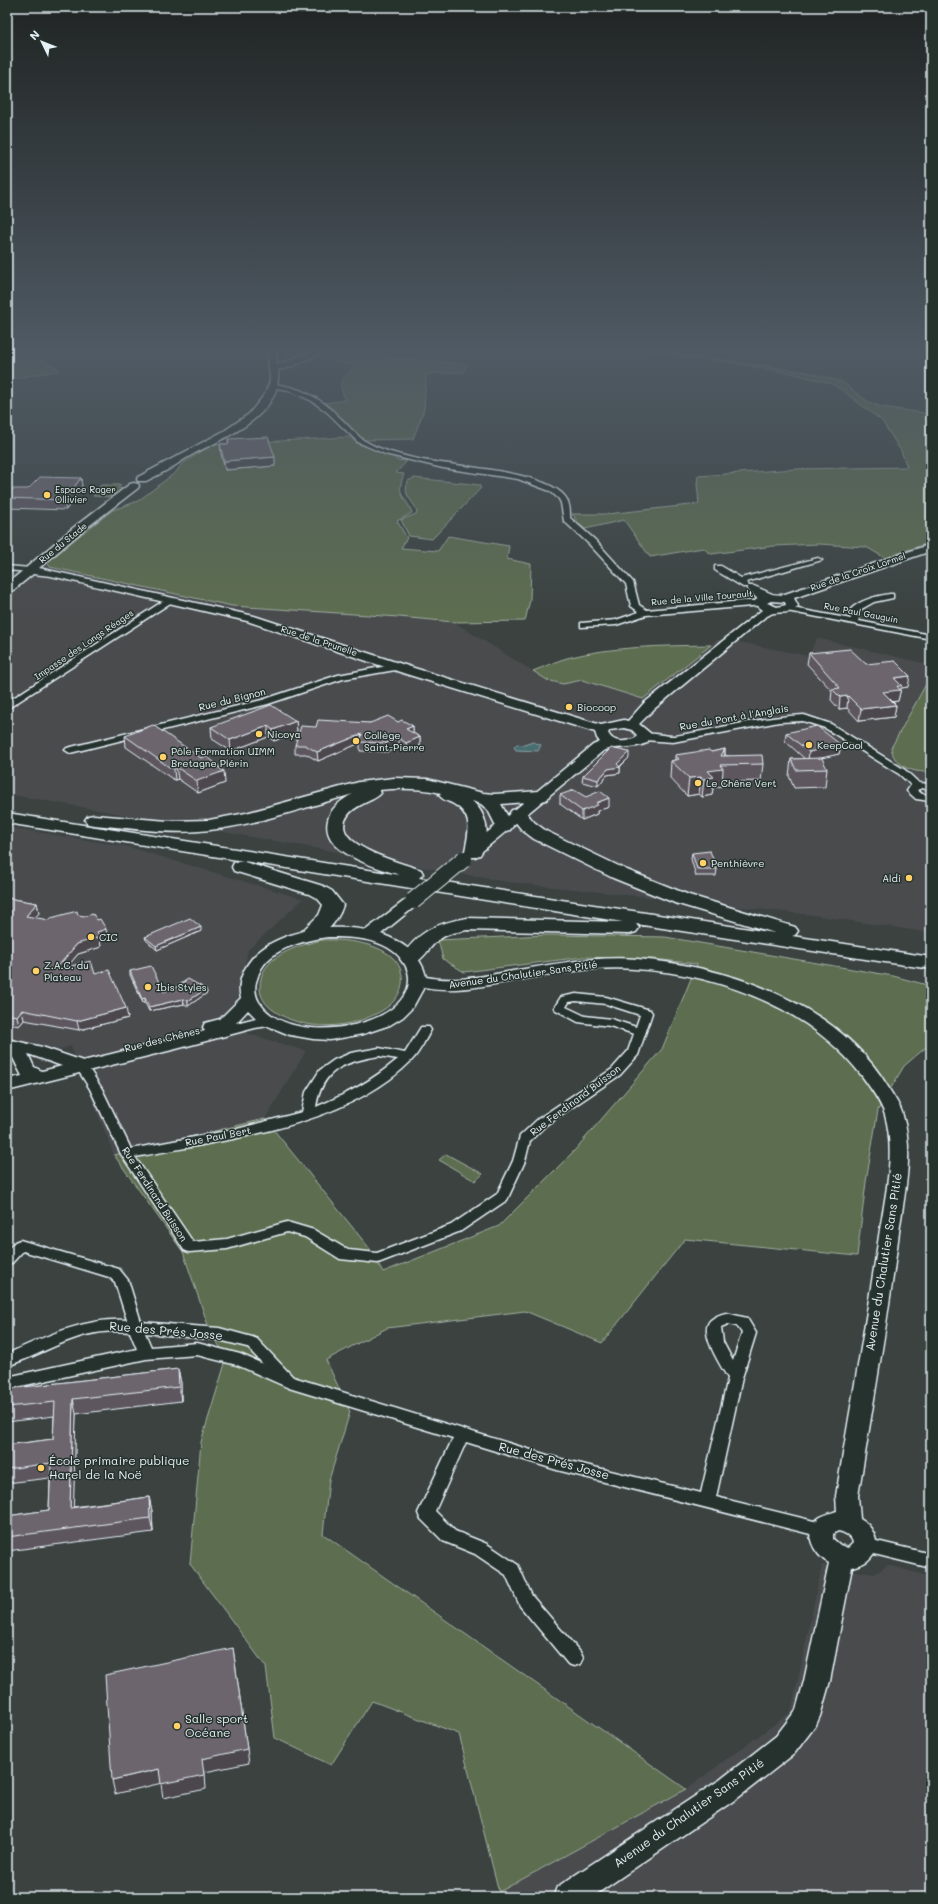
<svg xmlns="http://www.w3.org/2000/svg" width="938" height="1904" font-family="Mali,sans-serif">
<rect width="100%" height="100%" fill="#3b4240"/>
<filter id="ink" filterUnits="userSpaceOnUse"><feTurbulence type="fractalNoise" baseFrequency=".025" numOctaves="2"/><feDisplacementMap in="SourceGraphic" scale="8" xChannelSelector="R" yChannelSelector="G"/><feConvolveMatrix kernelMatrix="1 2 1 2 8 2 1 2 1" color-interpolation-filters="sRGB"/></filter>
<g filter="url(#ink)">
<!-- built -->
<path fill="#4a4c4e" d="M33 563 232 606 399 617 454 622 547 680 563 684 582 680 643 699 716 640H730L808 656 817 638 931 665V675L891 748 919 773 931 772V933L812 915 507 882 7 794V586Z
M7 827 129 847 303 899 248 950 232 1029 306 1051 265 1119 114 1155 71 1046 7 1069Z
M822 1565 874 1574 888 1565 931 1577V1897H497L499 1892 686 1789 791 1712Z"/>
<!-- green -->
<path fill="#5d6d50" stroke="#a2afa4" d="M331 350H357L381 357 467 364 464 372 426 374 424 410 413 439 364 440 357 436 324 403 346 400C336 382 342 379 355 366L317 356Z
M637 350H652L700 356 807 372 842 382 867 401 881 407 931 414V542L885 558 866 547 819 544 774 546 711 554 703 548 650 557 624 520 585 529 580 525 572 514H607L699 504 697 484 698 476 795 469 907 467 901 451 882 421 842 390 830 383 795 374 739 364Z
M7 352 18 356 30 353 60 370 7 380Z
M349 437 358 444 396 457V460L407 461 396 473 404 474C395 497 406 495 412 513L397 521 407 538 401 548 438 551 448 536 509 546 507 559 531 564 530 600 525 621 454 622 399 617 232 606 50 567 46 561 113 510 138 501 176 472 182 464 211 445Z
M414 478 472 484 479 485 481 488 432 539 409 536 401 520 416 514 417 512C413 498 402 498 408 481Z
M101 485H121L118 488 124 489 109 497 93 496Z
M711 645 643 699 582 680 563 684 547 680 533 671C544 667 556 661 567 658 614 646 663 646 711 645Z
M931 675V772C914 773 894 767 891 748Z
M547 935 665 937 893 976 931 986V1043L904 1066 878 1110 866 1182 857 1256 685 1239 602 1343 525 1311 387 1328 326 1360 350 1412 329 1480 323 1534 686 1789 499 1892 459 1734 372 1701 331 1765 275 1738 266 1667 190 1564 201 1442 227 1357 211 1334 183 1252 114 1155 265 1119 370 1249 383 1272 499 1226 574 1151 662 1049 697 964 654 959 583 957 464 972 443 959 438 940Z
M322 940C346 939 397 943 402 975 404 990 395 1003 383 1010 352 1029 304 1033 273 1010 266 1005 260 997 260 988 259 956 297 946 322 940Z
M446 1154 483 1174 475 1181 439 1160Z"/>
<!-- water -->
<path fill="#496d6f" stroke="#89a2a6" d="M533 742 541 745 538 751 516 750 514 747 517 744 524 745Z"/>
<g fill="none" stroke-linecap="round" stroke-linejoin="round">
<defs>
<path id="street" d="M272 384C298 386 321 398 339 417 347 424 354 433 363 440 379 450 399 455 418 459 451 467 547 470 566 498 570 504 570 511 570 518L595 540 633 582 639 605 647 610 742 601H760L748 590V587H743L715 570V566H721L741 578 818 558 822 560 746 582 749 586H754L779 597 775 599 764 595 767 599 763 601 764 605 646 615 616 625 581 627V623L616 620 639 612 631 606 626 584 589 544 564 521 561 503 559 499 550 491 518 479 443 468 385 454 358 442 327 412 312 401 288 390 270 387 269 386Z
M7 566 30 568 34 570 30 572 7 570Z
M890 594H893V598L874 602 858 611 859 621 931 635V639L787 611 783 609 787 607 851 619 850 610C860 600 876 596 890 594Z
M168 598H171L175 600 7 709V702Z
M398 664 401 665V669L343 679 268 704 70 753 65 750 67 748 262 700 338 675Z
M804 715 831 724 905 770 919 783 931 784V790L922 788 917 790 922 794 931 795V801L916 799 907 791 911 785 899 774 825 728 803 721 779 722 673 742 644 740 639 737C646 730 666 737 675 736 718 729 760 717 804 715Z
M576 994 606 997 650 1010 652 1013 638 1055 620 1075 546 1125 530 1141 525 1161 507 1200 461 1231 378 1263 340 1259 305 1237 287 1232 227 1249 189 1252 184 1250 121 1154 90 1089 76 1067 78 1064H86L102 1089 131 1149 237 1129 302 1112 306 1092 320 1070 334 1060 351 1053 379 1048 405 1053 421 1027H429L431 1030C425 1040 420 1052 411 1061 346 1127 223 1140 135 1157L193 1242 227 1239 287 1222 314 1230 348 1250 377 1253 451 1225 497 1194 513 1161 520 1136 538 1119 612 1069 628 1051 634 1034 610 1026 578 1022 556 1010 554 1008 561 997ZM576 1001 606 1004 640 1015 636 1027 611 1019 585 1016 566 1007 569 1002ZM379 1056 398 1059C372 1081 347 1094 316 1107 322 1069 344 1062 379 1056Z
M20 1240 119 1269 128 1280 141 1322 219 1328 252 1337 257 1339 293 1377 557 1458 701 1493 728 1378C721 1366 702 1337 708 1324 710 1318 721 1314 726 1313L747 1318 756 1333 742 1378 716 1497 822 1523 828 1525 830 1530 828 1535 822 1537 557 1470 466 1442 435 1511 455 1531 487 1544 518 1565 532 1596 580 1652 583 1658 580 1664 574 1666 568 1664 520 1606 506 1575 475 1554 443 1541 420 1518 418 1513 453 1438 289 1388 237 1365 197 1355 146 1359 7 1389V1377L137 1349 130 1332C78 1327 53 1351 7 1366V1354C44 1337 85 1317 127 1320L115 1282 109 1277 23 1251 12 1263 7 1264V1250L15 1242ZM728 1324 737 1326 742 1333 733 1361 723 1342 721 1327ZM145 1333 219 1340 247 1347 263 1364 240 1354 197 1343 151 1347Z
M864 1538 931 1554V1568L858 1550 856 1545 858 1540Z"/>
<path id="secondary" d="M268 350H276L277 365 316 350H328L291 367 278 370C282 416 227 436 195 453 182 460 171 469 158 475L146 481H138L137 479 138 477 224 431 249 414 265 394 270 381Z
M134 483 138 484 139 486 138 488 81 532 39 568 254 616 414 668 601 725 624 720 628 721 644 703 762 610 758 607 755 601C762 593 772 594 782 595L931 544V551L794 598 798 606C792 614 782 612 774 613 771 613 768 616 765 617L654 709 639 724 651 734 647 743C630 750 617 745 603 751L475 857H465L463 854 465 851 593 745 600 742 597 738 595 732 406 674 247 621 51 576 33 574 11 592 7 593V584L73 528 130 484ZM771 601 785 602 786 605 777 607 767 603ZM624 728 632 730 637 735 636 738C627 742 613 744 608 733L610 730Z
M413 896 418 898 421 901 418 904 381 934C401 941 422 955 426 977 455 983 484 976 513 971 554 964 595 956 637 959 729 966 839 1004 888 1087 893 1096 901 1106 903 1116 915 1156 903 1199 898 1240 887 1325 872 1411 858 1496L860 1519C876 1528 883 1548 867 1561 863 1564 857 1565 852 1567L830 1681 820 1716 816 1725 794 1754 739 1797 592 1897H553L557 1887 721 1779 776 1736 796 1710 804 1681 829 1563C814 1555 801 1531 819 1518 823 1515 831 1513 837 1511L836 1496C850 1410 866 1323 879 1236 885 1197 896 1154 885 1115 881 1102 870 1087 862 1076 810 1008 719 974 635 969 596 966 557 973 518 980 487 985 456 993 424 987L413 1007 403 1017 390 1025 363 1034 330 1040 313 1039 290 1035 268 1026 255 1028 176 1049 7 1091V1079L22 1076 13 1058 7 1054V1039L42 1047 83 1061 205 1031 203 1027 205 1023 220 1019 241 998C238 987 240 979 245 969 264 931 329 923 366 930L408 898ZM328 937C354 937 386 938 403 961 406 966 409 972 409 978 410 994 396 1008 382 1015 350 1032 282 1038 259 1002 255 996 254 986 257 979 265 949 301 941 328 937ZM248 1010 256 1018 236 1023ZM28 1054 31 1055 62 1066 42 1071 34 1067ZM838 1531C844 1532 852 1536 853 1543L848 1548 840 1545 833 1539V1534Z"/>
<path id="highway" d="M394 778 427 779 483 793 494 794 540 791 546 792 549 796 546 800 540 801 501 804 513 826 510 830 504 831 498 830 488 810 481 804 472 801C487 813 492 838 480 855L474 857 468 855 465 851C469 831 474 815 452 803 447 801 443 800 439 795L441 793C420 788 400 788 379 790L381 793C375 801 357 803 348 815 326 845 403 863 421 870L423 874 419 878 775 933 675 903 613 878 534 839 522 830 509 814 512 810 518 809 524 810 534 822 546 831 627 870 689 895 795 927 798 931 795 935 792 936 931 957V969L636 924 639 928 636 932 629 934 467 930C457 932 448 933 440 939 426 948 422 968 403 963L400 959C419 931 434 924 467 918L623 922 7 823V813L400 875C377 867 320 853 328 820 330 809 342 799 353 794 306 807 259 824 210 830 172 835 132 828 94 825L88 824 85 820 88 816 94 815 168 821 209 820 246 813 359 782Z
M241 861 323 886 332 891 343 905C338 922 320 944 301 939L298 935 319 915 323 905 318 899 309 894 234 871 232 867 234 863Z"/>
</defs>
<!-- street casing -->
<use href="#street" stroke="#e8f1f8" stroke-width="3"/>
<!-- secondary casing -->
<use href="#secondary" stroke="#e8f1f8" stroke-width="3"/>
<!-- highway casing -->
<use href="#highway" stroke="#e8f1f8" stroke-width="3"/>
<!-- street -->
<use href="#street" fill="#26332d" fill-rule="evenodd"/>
<!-- secondary -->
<use href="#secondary" fill="#26332d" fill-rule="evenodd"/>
<!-- highway -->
<use href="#highway" fill="#26332d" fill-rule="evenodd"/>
<defs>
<path id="secondary-bridge" d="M413 901 464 859"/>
</defs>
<!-- secondary-bridge casing -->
<use href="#secondary-bridge" stroke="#e8f1f8" stroke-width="18" stroke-linecap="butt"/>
<!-- secondary-bridge -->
<use href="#secondary-bridge" stroke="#26332d" stroke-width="16"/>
</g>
<!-- wall -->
<path fill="#5d575f" stroke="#e8f1f8" d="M228 439 275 466 225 470 221 454 220 444H228Z
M81 478 82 487 66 510 7 508V494Z
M809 653 866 664 908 687 901 688 898 701 893 702 896 705 894 717 859 721 847 708 839 709 831 700 832 691 807 664Z
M296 721 297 732 274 741 268 737 231 751 212 739 211 727Z
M398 722 413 726V733L420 737V746L406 752 399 747 387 752 360 751V743L318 761 306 754H295V745L316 727 370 723Z
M786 733 841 745 839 754 818 758 827 769 825 787 794 788 789 776 791 759H805L785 741Z
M125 736 201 758 218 765 219 767 225 783 198 793 178 779 175 780 171 778 126 747Z
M725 749V755L763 764 761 781 722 782V786L713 788 712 795 702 797 699 794 687 796 670 778 671 761 675 760V755L711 752Z
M629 758 620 767V773L607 775 598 786 582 782 583 776Z
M560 795 586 797 609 807 597 811V814L582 820 560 804Z
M692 853 717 869 716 876H696L691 859Z
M7 898 37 903 39 913 34 918 49 920 78 915 108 939 100 941 101 947 78 954 67 967 95 974 128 1018 79 1030 24 1020 19 1026 9 1024 7 1027Z
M201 931 157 950 146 940 145 937Z
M130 971 164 992 175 988 206 989 207 993 188 1006 184 1004 149 1011 145 1003H143L130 975Z
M178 1369 181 1383V1401L76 1414 73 1507 149 1497 152 1511 153 1532 7 1551V1516L49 1510 50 1478 7 1483V1445L53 1439 54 1416 7 1422V1389Z"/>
<!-- shaded-wall -->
<path fill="#4c474d" stroke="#e8f1f8" d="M275 457V466L225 470 224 461Z
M81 478 82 487 66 510 64 500Z
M910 676 908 687 901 688 898 701 881 703 883 692 894 678Z
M848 696 847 708 839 709 840 697Z
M896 705 894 717 859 721 861 709Z
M296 721 297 732 274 741 273 730Z
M268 726V737L231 751 230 740Z
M413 726V735L406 729Z
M362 734 360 743 318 761 317 752Z
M420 737V746L406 752V743Z
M399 738V747L387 752 386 743Z
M841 745 839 754 808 761 809 752Z
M725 749 724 764 720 765 723 769 722 786 713 788 712 795 702 797 704 779 708 771 721 756Z
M629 752V758L619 767H620V773L607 775 598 786V780L608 769 617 764Z
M218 765 219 773 224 771 225 783 198 793 197 781 216 766Z
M176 767 178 779 175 780 174 769Z
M701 777 699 794 687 796 689 778Z
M609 798V807L597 811V814L582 820V811L596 803Z
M37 903 39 913 28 926 26 916Z
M201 927V931L157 950 156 946Z
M106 929 108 939 100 941 101 947 78 954 57 979 55 970 77 944 97 932Z
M206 989 207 993 188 1006V1001Z
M145 998V1003H143L142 999Z
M183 999 184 1004 149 1011V1007Z
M126 1008 128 1018 79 1030 77 1021Z
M22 1010 24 1020 19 1026 17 1016Z
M7 1014 9 1024 7 1027Z
M178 1369 181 1383V1401L179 1387Z
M73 1399 76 1414 73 1522 70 1508Z
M149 1497 152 1511 153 1532 150 1518Z
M233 1648 249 1763 205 1772 206 1789 163 1798 161 1784Z
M159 1769 162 1783 115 1794 112 1780Z"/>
<!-- building -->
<path fill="#6c656e" stroke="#e8f1f8" d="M268 437 275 457 224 461 220 444H229L228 439Z
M40 477 81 478 64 500 7 498V494L11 489H28Z
M850 649 866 664 895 661 910 676 894 678 902 686H897L900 690 883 692 896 705 861 709 848 696 840 697 832 689 840 688 809 653Z
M271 705 296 721 273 730 268 726 230 740 211 727Z
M388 716 398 722 402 720 413 726 406 729 420 737 406 743 399 738 386 743 360 742 362 734 317 752 305 745H295L301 726 316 727 318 720 370 723Z
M153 725 201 758 206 756 218 765 216 766 224 771 197 781 176 767 174 769 169 767 125 736Z
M817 726 841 745 809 752 786 733Z
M611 748 629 752 617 764 620 767 608 769 598 780 583 776Z
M725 749 721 756 762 755 763 764 720 765 723 769 708 771 714 777 704 779 701 777 689 778 671 761 679 759 675 755 709 750 711 752Z
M822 758 827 769 796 770 791 759Z
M574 790 586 797 600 791 609 798 596 803 598 805 582 811 560 795Z
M710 851 717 869H697L692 853Z
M7 898 37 903 26 916 49 920 51 918 77 911 78 915 85 916 93 914 97 920 100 919 106 929 97 932 100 937 77 944 55 970 91 961 95 974 109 970 126 1008 77 1021 22 1010 17 1016 7 1014Z
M190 918 201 927 156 946 145 937Z
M151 966 164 992 172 987 175 988 188 979 206 989 188 1001 183 999 149 1007 145 998 142 999 130 971Z
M178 1369 179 1387 73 1399 70 1508 149 1497 150 1518 7 1537V1516L49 1510 51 1463 7 1469V1445L53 1439 55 1402 7 1407V1389Z
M233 1648 247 1749 202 1759 204 1775 161 1784 159 1769 112 1780 105 1675Z"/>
</g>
<!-- sky -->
<linearGradient id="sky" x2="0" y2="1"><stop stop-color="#202423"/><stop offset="0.57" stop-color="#4f5a64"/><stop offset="1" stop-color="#4f5a64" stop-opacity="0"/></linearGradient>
<rect width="938" height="617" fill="url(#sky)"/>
<!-- markers -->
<g fill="#ffd166" stroke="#26332d" stroke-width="1.5">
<circle cx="47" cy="495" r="4"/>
<circle cx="569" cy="707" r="4"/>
<circle cx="259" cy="734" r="4"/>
<circle cx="356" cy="741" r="4"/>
<circle cx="809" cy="745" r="4"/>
<circle cx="163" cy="757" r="4"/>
<circle cx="698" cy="783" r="4"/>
<circle cx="703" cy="863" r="4"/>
<circle cx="909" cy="878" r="4"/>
<circle cx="91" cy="937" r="4"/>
<circle cx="36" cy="971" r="4"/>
<circle cx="148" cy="987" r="4"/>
<circle cx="41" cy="1468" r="4"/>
<circle cx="177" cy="1726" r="4"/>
</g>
<g text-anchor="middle" stroke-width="3" stroke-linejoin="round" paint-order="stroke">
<!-- far-poi labels -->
<g font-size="9" fill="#e8f1f8" stroke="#26332d" text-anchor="start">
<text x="55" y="493">Espace Roger<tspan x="55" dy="10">Ollivier</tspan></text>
</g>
<!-- far-street labels -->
<g font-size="9" fill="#e8f1f8" stroke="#26332d">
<text transform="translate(63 543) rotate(-39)" y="3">Rue du Stade</text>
<text transform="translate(858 572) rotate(-19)" y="3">Rue de la Croix Lormel</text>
<text transform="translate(702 598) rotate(-5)" y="3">Rue de la Ville Tourault</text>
<text transform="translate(861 613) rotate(11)" y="3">Rue Paul Gauguin</text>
<text transform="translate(319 641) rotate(18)" y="3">Rue de la Prunelle</text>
<text transform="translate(84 645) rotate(-34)" y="3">Impasse des Longs Réages</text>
</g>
<!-- street labels -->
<g font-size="10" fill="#e8f1f8" stroke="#26332d">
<text transform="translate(232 699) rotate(-14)" y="4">Rue du Bignon</text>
<text transform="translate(734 717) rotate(-10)" y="4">Rue du Pont à l'Anglais</text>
<text transform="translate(523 974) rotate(-8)" y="4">Avenue du Chalutier Sans Pitié</text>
<text transform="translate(162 1039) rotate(-14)" y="4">Rue des Chênes</text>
<text transform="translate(575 1100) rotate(-37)" y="4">Rue Ferdinand Buisson</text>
<text transform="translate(218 1136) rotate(-11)" y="4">Rue Paul Bert</text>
<text transform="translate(155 1194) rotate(57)" y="4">Rue Ferdinand Buisson</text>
</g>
<!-- poi labels -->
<g font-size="10" fill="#e8f1f8" stroke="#26332d" text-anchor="start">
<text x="577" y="711">Biocoop</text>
<text x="267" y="738">Nicoya</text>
<text x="364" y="739">Collège<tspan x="364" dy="12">Saint-Pierre</tspan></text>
<text x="817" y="749">KeepCool</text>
<text x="171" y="755">Pôle Formation UIMM<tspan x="171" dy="12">Bretagne Plérin</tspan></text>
<text x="706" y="787">Le Chêne Vert</text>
<text x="711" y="867">Penthièvre</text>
<text x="901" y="882" text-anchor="end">Aldi</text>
<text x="99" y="941">CIC</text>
<text x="44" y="969">Z.A.C. du<tspan x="44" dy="12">Plateau</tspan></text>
<text x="156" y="991">Ibis Styles</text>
</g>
<!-- near-street labels -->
<g font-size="12" fill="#e8f1f8" stroke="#26332d">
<text transform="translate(884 1262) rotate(-81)" y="4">Avenue du Chalutier Sans Pitié</text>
<text transform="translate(166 1331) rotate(5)" y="4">Rue des Prés Josse</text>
<text transform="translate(554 1461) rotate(15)" y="4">Rue des Prés Josse</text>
<text transform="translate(689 1813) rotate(-35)" y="4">Avenue du Chalutier Sans Pitié</text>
</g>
<!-- near-poi labels -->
<g font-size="12" fill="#e8f1f8" stroke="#26332d" text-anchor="start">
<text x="49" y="1465">École primaire publique<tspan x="49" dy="14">Harel de la Noë</tspan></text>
<text x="185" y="1723">Salle sport<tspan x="185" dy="14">Océane</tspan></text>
</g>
</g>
<!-- margin -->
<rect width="938" height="1904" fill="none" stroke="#26332d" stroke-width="24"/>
<rect x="12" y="12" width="914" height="1880" fill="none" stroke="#e8f1f8" stroke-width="1.5" filter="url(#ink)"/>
<!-- north arrow -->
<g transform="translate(42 42) rotate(313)" stroke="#26332d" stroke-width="3" paint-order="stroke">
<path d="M0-3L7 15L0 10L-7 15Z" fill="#e8f1f8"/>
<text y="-6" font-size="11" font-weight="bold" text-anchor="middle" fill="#e8f1f8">N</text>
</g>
</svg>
